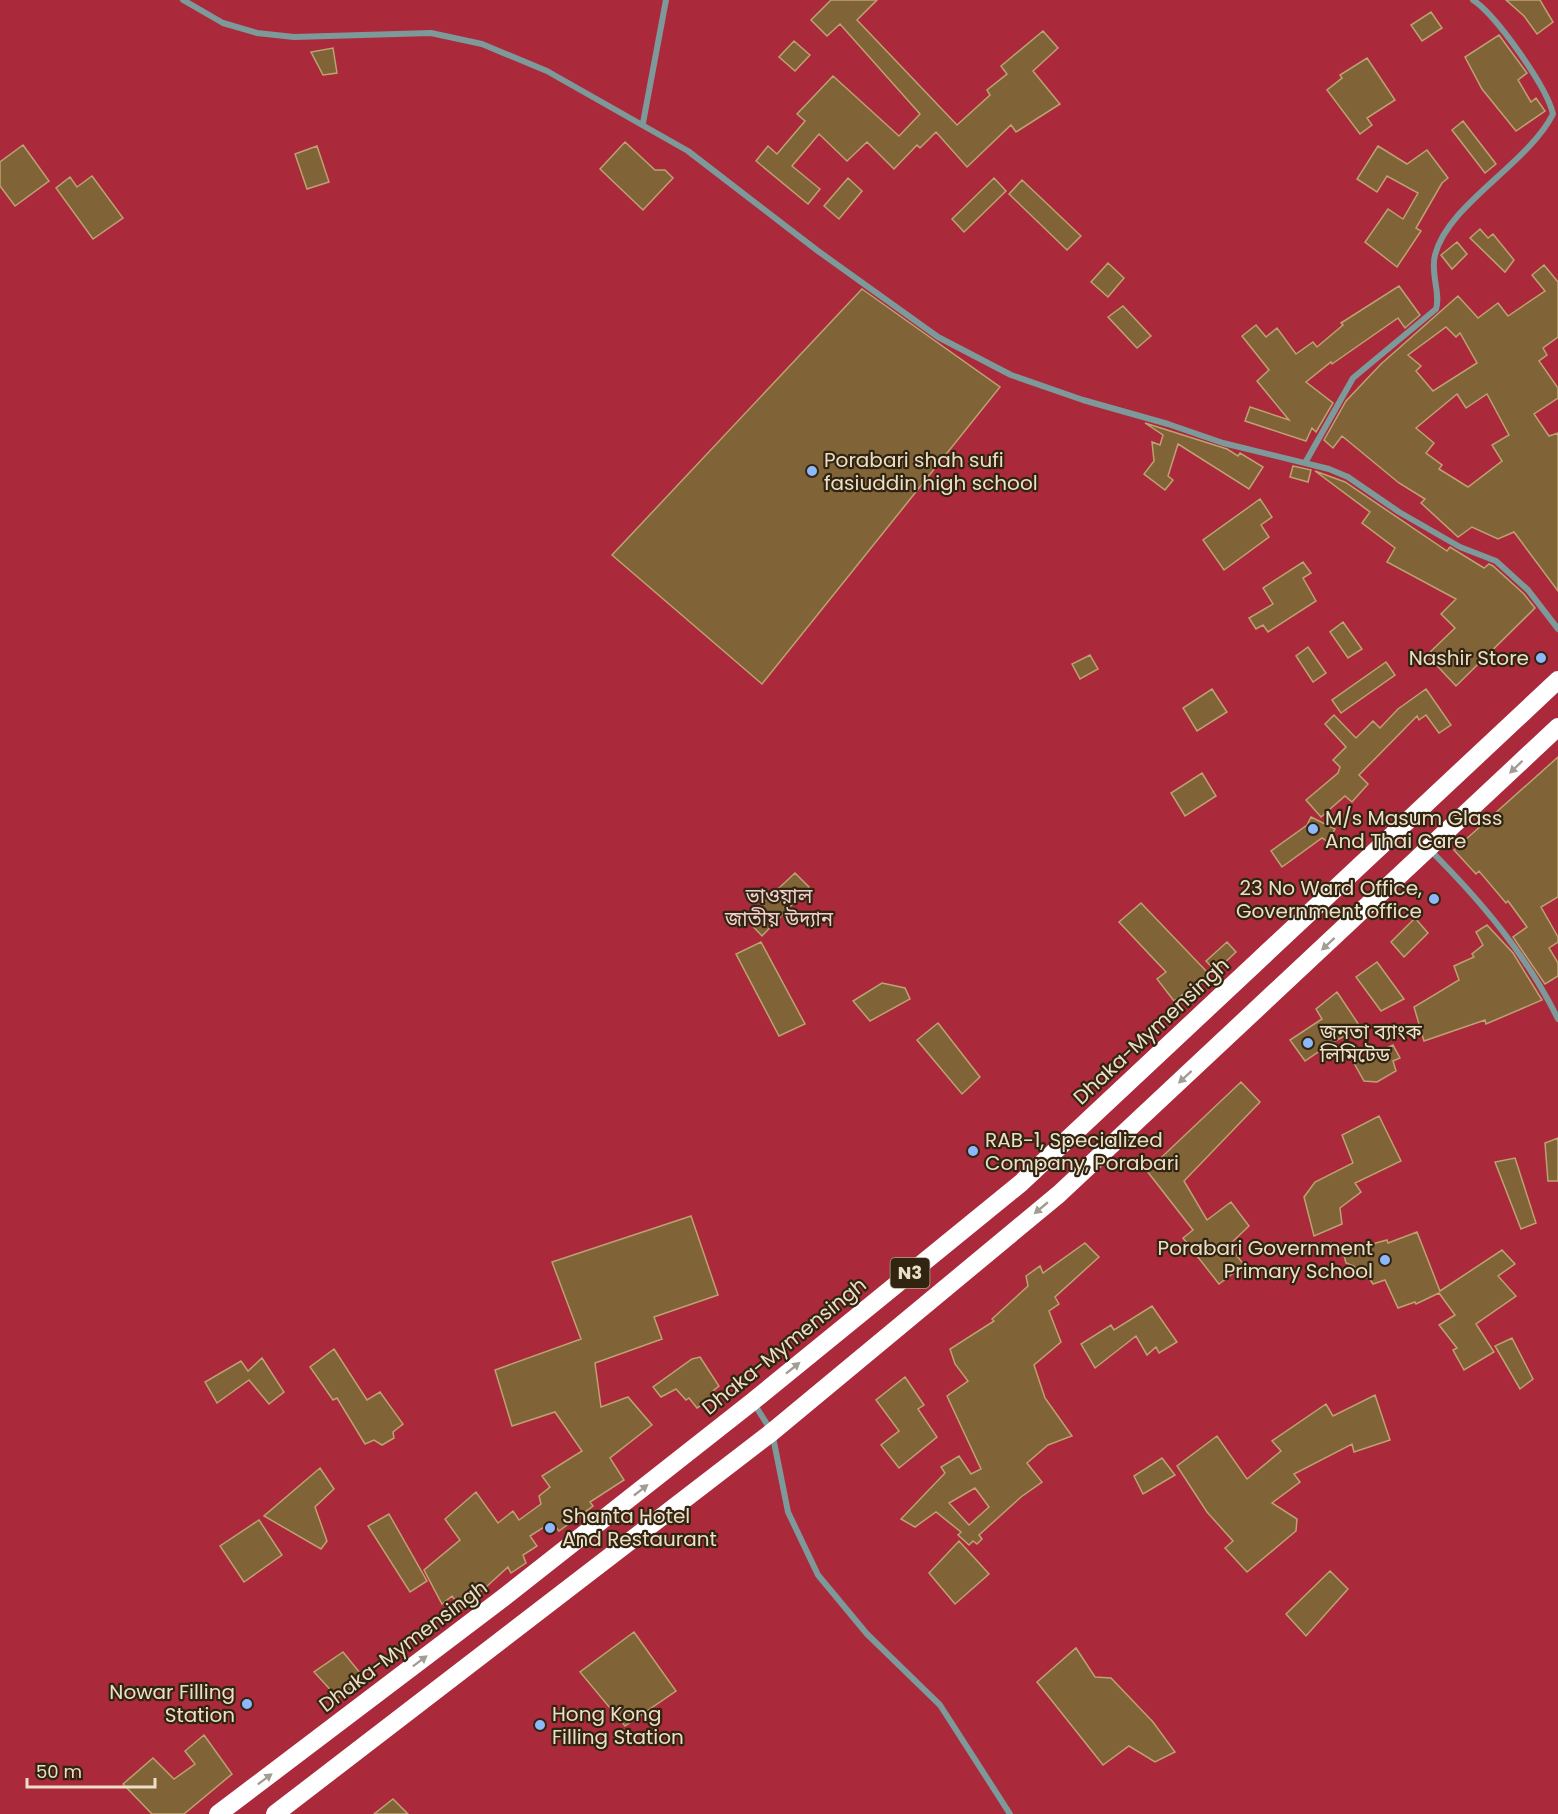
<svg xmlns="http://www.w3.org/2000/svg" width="1558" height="1814" font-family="Poppins,'Noto Sans Bengali',sans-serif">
<rect width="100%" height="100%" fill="#553b0a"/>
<!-- green -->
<path fill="#aa2a3b" d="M0 0H1558V1814H0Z"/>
<!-- building -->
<path fill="#806437" stroke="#bea172" stroke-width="1.5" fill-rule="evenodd" d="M831 0H877L857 20 957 125 990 95 987 90 1007 74 1001 66 1043 31 1058 48 1033 71 1060 104 1016 132 1011 125 967 167 936 132 920 148 917 145 894 169 867 142 847 161 819 134 792 166 820 189 808 204 756 161 768 146 777 154 805 121 797 114 833 76 899 136 920 114 840 24 827 36 811 20Z
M1506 0H1540L1553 22 1537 34 1524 16Z
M1431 12 1442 28 1422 41 1411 25Z
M1499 35 1527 73 1518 80 1531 102 1536 98 1545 111 1516 131 1482 89 1465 57Z
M794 41 810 55 795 71 779 57Z
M333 48 337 73 323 75 311 52Z
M1367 58 1395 100 1367 118 1372 125 1360 134 1327 90 1342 78 1340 75Z
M1463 121 1496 164 1485 173 1452 130Z
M625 142 655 170H665L673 178 643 210 600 169Z
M23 145 49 181 15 206 0 186V162Z
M317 146 329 182 307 189 295 154Z
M1378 146 1407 164 1427 150 1448 178 1442 183 1416 228 1421 231 1397 267 1365 242 1388 209 1403 219 1418 193 1387 176 1377 192 1357 179Z
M92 176 123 218 93 239 56 188 70 177 77 187Z
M848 178 862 191 839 219 824 206Z
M994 178 1006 191 964 232 952 219Z
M1022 180 1081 236 1067 250 1009 194Z
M1480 229 1488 238 1493 234 1514 260 1505 272 1470 238Z
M1457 242 1467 254 1452 269 1441 255Z
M1108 263 1124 278 1108 297 1091 282Z
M1544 265 1558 282V337L1543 348 1547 355 1539 361 1558 388V398L1534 414 1549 436 1558 433V591L1514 532 1498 539 1472 527 1458 537 1421 503 1425 499 1399 483 1342 436 1333 448 1324 440 1346 401 1381 364 1458 296 1478 318 1498 303 1508 316 1545 291 1532 275ZM1446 327 1456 337 1460 333 1477 363 1433 391 1416 371 1421 366 1408 355ZM1457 394 1466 408 1487 394 1509 435 1492 445 1502 461 1468 487 1439 469 1442 465 1426 453 1434 443 1416 428Z
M1399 286 1420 315 1405 328 1398 318 1332 364 1331 362 1306 382 1333 403 1316 432 1312 428 1306 441 1245 421 1250 407 1289 420 1257 381 1269 370 1242 336 1256 325 1266 337 1277 328 1296 354 1313 342 1317 347 1343 325 1341 323Z
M862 289 1000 387 762 684 612 555Z
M1123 306 1151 336 1137 348 1108 317Z
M1145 423 1227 449 1238 456 1240 453 1263 467 1249 489 1178 444 1168 476 1173 480 1165 490 1144 474 1154 461 1152 442 1160 445 1163 435Z
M1293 466 1311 470 1308 482 1290 477Z
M1315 471 1345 482 1447 551 1450 547 1484 568 1489 564 1493 566 1524 594 1535 608 1456 686 1427 655 1455 628 1441 614 1456 599 1387 562 1395 548 1362 523 1370 512Z
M1260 499 1272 517 1261 525 1269 537 1224 570 1203 540Z
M1303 562 1311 573 1303 578 1316 601 1268 632 1263 625 1256 629 1249 618 1273 604 1263 588Z
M1343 622 1362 649 1348 658 1330 632Z
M1308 647 1326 673 1313 682 1296 656Z
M1090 655 1098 669 1080 679 1072 664Z
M1386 662 1395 675 1341 713 1332 700Z
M1212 689 1227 712 1197 731 1183 708Z
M1426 689 1451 725 1439 733 1426 715 1419 720 1417 716 1359 775 1368 784 1352 802 1345 796 1321 817 1306 800 1338 773 1340 767 1333 760 1346 747 1325 724 1334 715 1356 738 1373 721 1380 728 1398 709Z
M1558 757V897L1541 907 1558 937V942L1549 948 1558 963V976L1545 984 1513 937 1527 927 1508 901 1506 903 1479 871 1476 874 1454 850Z
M1202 773 1216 796 1185 816 1171 793Z
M1311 817 1335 829 1328 842 1322 838 1282 867 1271 851 1307 825Z
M795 873 809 887 762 936 746 919Z
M1141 903 1209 974 1189 997 1185 993 1174 1001 1157 979 1166 972 1119 922Z
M1415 918 1428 933 1404 957 1391 942Z
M1487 925 1513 953 1542 1000 1486 1024 1485 1020 1424 1041 1414 1007 1459 980 1454 966 1474 957 1472 954 1483 945 1476 932Z
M761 942 805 1024 779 1036 736 954Z
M1227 942 1236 952 1216 971 1206 961Z
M1377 962 1404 999 1381 1011 1356 977Z
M882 983 905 988 910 999 870 1021 853 1001Z
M1337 992 1361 1028 1333 1042 1305 1061 1290 1040 1322 1019 1316 1009Z
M938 1023 980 1077 962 1094 917 1040Z
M1393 1045 1400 1058 1393 1061 1396 1071 1377 1082 1364 1081 1354 1063Z
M1241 1082 1260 1102 1184 1181 1207 1220 1231 1202 1249 1226 1229 1245 1244 1265 1219 1284 1183 1238 1193 1230 1147 1171Z
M1379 1116 1401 1161 1355 1183 1361 1192 1340 1208 1342 1224 1314 1236 1304 1197 1315 1182 1353 1163 1342 1135Z
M1558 1138V1181H1548L1545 1143Z
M1515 1158 1536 1223 1521 1229 1495 1162Z
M691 1216 718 1295 654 1317 662 1339 595 1363 601 1407 628 1397 652 1425 610 1458 624 1480 590 1502 593 1506 559 1531 552 1522 530 1536 537 1546 523 1555 526 1563 511 1573 508 1567 462 1609 452 1596 442 1604 424 1570 460 1540 445 1519 476 1492 498 1523 513 1511 519 1520 541 1504 539 1496 550 1487 542 1476 582 1451 555 1412 512 1426 495 1370 581 1339 552 1262Z
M1417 1232 1440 1291 1502 1250 1515 1264 1498 1276 1516 1296 1476 1324 1494 1352 1464 1370 1453 1350 1457 1348 1439 1325 1455 1315 1439 1293 1416 1304 1415 1302 1398 1308 1385 1280 1373 1284 1369 1278H1359L1354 1266 1346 1263 1343 1252 1387 1240 1388 1243Z
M1085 1243 1099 1257 1055 1297 1059 1304 1049 1311 1061 1342 1034 1365 1045 1398 1072 1436 1048 1445 1027 1463 1042 1482 1021 1497 979 1535 982 1539 977 1544 973 1541 969 1545 958 1535 961 1532 936 1512 915 1527 901 1519 945 1473 941 1467 959 1456 971 1474 981 1469 947 1396 968 1381 955 1364 950 1349 994 1321 992 1319 1028 1286 1026 1276 1040 1266 1043 1273ZM975 1488 989 1507 969 1525 949 1503Z
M1152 1306 1177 1342 1159 1353 1156 1347 1147 1355 1136 1336 1095 1368 1081 1344 1111 1325 1114 1330Z
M1512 1338 1533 1379 1520 1389 1495 1346Z
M334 1349 367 1400 380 1392 403 1424 393 1432 394 1438 382 1445 374 1440 365 1444 337 1398 333 1400 310 1367Z
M700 1357 719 1386 713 1391 716 1396 697 1408 689 1398 686 1400 676 1389 661 1397 653 1387 692 1359Z
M262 1358 284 1392 269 1404 249 1380 217 1403 205 1382 241 1361 248 1371Z
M905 1377 924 1405 918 1409 937 1437 899 1468 881 1445 899 1431 876 1400Z
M1375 1395 1390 1440 1354 1452 1352 1444 1294 1474 1300 1482 1272 1503 1297 1519 1296 1531 1247 1572 1225 1548 1233 1541 1207 1512 1177 1466 1217 1436 1247 1479 1281 1451 1272 1441 1326 1404 1333 1416Z
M1162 1458 1175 1475 1143 1494 1134 1476Z
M320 1468 334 1489 315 1507 327 1541 321 1549 264 1516Z
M389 1514 427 1581 410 1592 368 1526Z
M259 1520 282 1555 244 1582 220 1546Z
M959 1541 989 1574 955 1604 929 1573Z
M1330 1571 1348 1589 1306 1636 1286 1614Z
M634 1632 676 1691 625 1726 580 1672Z
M1076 1648 1095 1677 1111 1678 1153 1722 1175 1752 1155 1762 1129 1746 1103 1765 1037 1682Z
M343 1652 365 1679 338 1698 314 1672Z
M204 1735 232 1774 184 1814H152L123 1784 153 1758 174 1779 195 1764 185 1751Z
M393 1799 408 1814H374Z"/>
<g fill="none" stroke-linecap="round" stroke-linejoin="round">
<!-- street -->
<path stroke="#7d999a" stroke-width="6" d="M183 0 223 23 257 33 294 37 431 33 482 44 547 71 688 151 818 251 938 337 1011 375 1083 400 1168 424 1223 443 1329 469 1348 477 1399 512 1460 547 1496 561 1528 590 1558 629
M643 123 666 0
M1305 463 1353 378 1436 309C1441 294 1430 273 1435 255 1448 204 1528 164 1553 114 1547 87 1496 15 1473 0
M1430 850C1481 901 1526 954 1558 1019
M753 1402 772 1432 788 1512 818 1575 867 1634 940 1705 1010 1814"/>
<!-- highway -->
<path stroke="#fff" stroke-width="18" d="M218 1814 503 1598 752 1402 1021 1183 1558 680
M275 1814 772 1432 1059 1194 1558 727"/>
</g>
<!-- one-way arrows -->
<defs><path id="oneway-solid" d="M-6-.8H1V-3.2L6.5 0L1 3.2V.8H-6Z" transform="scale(1.5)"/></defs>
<g fill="#a29d94">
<use href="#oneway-solid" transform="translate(1516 767) rotate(136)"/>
<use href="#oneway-solid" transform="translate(1328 944) rotate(137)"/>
<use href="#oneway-solid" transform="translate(1185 1077) rotate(137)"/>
<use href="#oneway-solid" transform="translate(1041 1208) rotate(140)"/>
<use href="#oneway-solid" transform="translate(793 1368) rotate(-39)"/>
<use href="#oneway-solid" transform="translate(641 1490) rotate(-38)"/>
<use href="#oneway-solid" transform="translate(420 1661) rotate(-37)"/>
<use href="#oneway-solid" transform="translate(265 1779) rotate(-37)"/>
</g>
<!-- markers -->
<g fill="#8db9fc" stroke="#312512" stroke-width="2">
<circle cx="812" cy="471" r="6"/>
<circle cx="1541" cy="658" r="6"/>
<circle cx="1313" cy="829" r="6"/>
<circle cx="1434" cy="899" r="6"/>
<circle cx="1308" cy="1043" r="6"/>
<circle cx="973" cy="1151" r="6"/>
<circle cx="1385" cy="1260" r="6"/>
<circle cx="550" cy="1528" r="6"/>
<circle cx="247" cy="1704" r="6"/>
<circle cx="540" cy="1725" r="6"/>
</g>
<g text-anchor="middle" stroke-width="4.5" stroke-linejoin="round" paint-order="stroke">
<!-- shield labels -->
<rect fill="#312512" stroke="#b5a690" stroke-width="1.5" x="890.5" y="1258" width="39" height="30" rx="4.5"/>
<g font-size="18" font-weight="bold" fill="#eddec6">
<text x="910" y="1279">N3</text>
</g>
<!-- poi labels -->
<g font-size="20" fill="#eddec6" stroke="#312512" text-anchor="start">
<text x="824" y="467">Porabari shah sufi<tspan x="824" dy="23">fasiuddin high school</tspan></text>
<text x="1529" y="665" text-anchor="end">Nashir Store</text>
<text x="1325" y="825">M/s Masum Glass<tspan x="1325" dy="23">And Thai Care</tspan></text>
<text x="1422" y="895" text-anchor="end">23 No Ward Office,<tspan x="1422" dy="23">Government office</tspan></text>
<text x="1320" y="1039">জনতা ব্যাংক<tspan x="1320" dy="23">লিমিটেড</tspan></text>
<text x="985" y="1147">RAB-1, Specialized<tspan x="985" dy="23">Company, Porabari</tspan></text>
<text x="1373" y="1255" text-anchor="end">Porabari Government<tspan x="1373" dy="23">Primary School</tspan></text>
<text x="562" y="1523">Shanta Hotel<tspan x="562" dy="23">And Restaurant</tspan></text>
<text x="235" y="1699" text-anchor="end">Nowar Filling<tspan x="235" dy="23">Station</tspan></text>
<text x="552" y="1721">Hong Kong<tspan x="552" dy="23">Filling Station</tspan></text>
</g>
<!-- park labels -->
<g font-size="20" fill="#f2cfcf" stroke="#312512">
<text x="779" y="903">ভাওয়াল<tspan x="779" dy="23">জাতীয় উদ্যান</tspan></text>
</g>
<!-- street labels -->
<g font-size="20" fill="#eddec6" stroke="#312512">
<text transform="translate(1151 1031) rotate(-43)" y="7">Dhaka-Mymensingh</text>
<text transform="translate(784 1346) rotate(-39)" y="7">Dhaka-Mymensingh</text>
<text transform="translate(403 1646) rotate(-37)" y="7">Dhaka-Mymensingh</text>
</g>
</g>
<!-- scale -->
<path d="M27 1778v9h128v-9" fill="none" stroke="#eddec6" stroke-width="3"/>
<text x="36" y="1778" font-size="18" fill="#eddec6" stroke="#312512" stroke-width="4.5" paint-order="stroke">50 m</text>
</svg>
